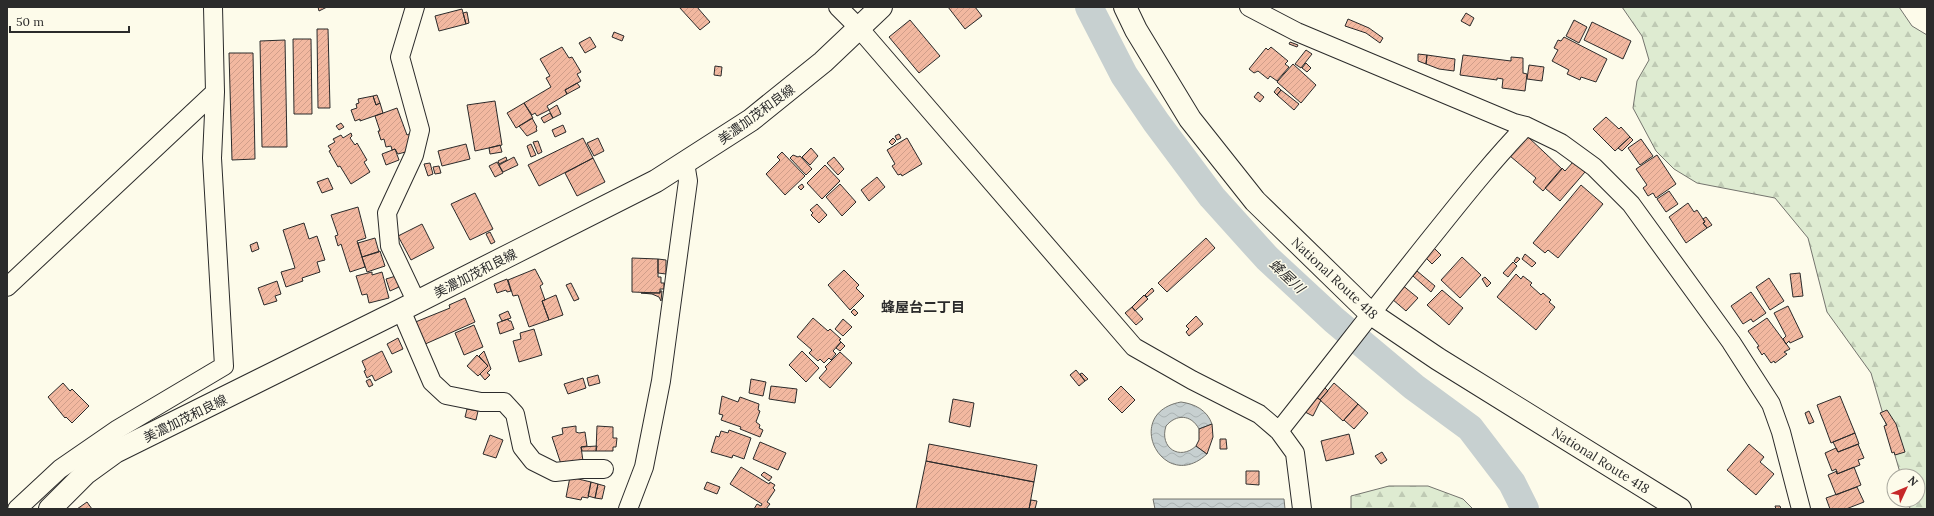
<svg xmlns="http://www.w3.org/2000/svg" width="1934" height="516" font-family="Lora,'Noto Sans JP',serif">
<defs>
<pattern id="forest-firs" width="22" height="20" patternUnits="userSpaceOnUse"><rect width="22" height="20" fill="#deebd1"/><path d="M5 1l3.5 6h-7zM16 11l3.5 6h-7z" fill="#bfcab4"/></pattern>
<pattern id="water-waves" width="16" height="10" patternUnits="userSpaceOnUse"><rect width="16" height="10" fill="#c7d0d0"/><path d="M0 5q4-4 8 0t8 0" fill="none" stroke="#abb3b3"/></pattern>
<pattern id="building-hatch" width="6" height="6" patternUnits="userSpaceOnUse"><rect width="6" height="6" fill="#f2b8a0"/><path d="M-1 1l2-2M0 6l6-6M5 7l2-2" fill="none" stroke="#d09e8a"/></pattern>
</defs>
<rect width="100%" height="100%" fill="#fdfbea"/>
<!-- forest -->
<path fill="url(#forest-firs)" stroke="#74746e" d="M1622 7H1899L1912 26 1927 35V509H1910L1908 500H1918V476H1901L1871 373 1827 312 1808 238 1775 198 1697 183 1674 169 1656 151 1633 108 1637 81 1649 60 1642 36Z
M1389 486H1428L1463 499 1473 509H1351V496Z"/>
<!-- water -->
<path fill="url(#water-waves)" stroke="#74746e" d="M1181 402C1195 404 1207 410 1212 424L1199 429C1191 414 1176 414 1166 426 1159 448 1180 461 1196 446L1207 454C1163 495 1121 413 1181 402Z
M1153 499H1284L1285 509H1155Z"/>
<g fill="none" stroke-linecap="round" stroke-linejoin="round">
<!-- river -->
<path stroke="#c7d0d0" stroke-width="28" d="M1089 7 1124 75 1156 122 1212 197 1267 258 1334 320 1414 387 1470 428 1512 483 1525 509"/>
</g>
<!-- building -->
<path fill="url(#building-hatch)" stroke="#2b2b2b" d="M318 7H327L319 11Z
M679 7H697L710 22 700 30Z
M948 7H975L982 16 965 29Z
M462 9 466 24 439 31 435 16Z
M467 12 469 23 466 24 463 13Z
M1466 13 1474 18 1470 26 1461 21Z
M1348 19 1369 28 1383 38 1380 43 1366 33 1345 26Z
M910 20 940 56 919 73 889 37Z
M1574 20 1587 27 1579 43 1566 36Z
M1592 22 1631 41 1623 59 1584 40Z
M317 29H328L330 108H318Z
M614 32 624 36 622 41 612 37Z
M590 37 596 47 585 53 579 43Z
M1564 37 1607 59 1596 82 1581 77 1580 80 1567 74 1569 70 1552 61 1558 50 1554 48 1558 40 1561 41Z
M293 39H311L312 114H294Z
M285 40 287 147H262L260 41Z
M1290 42 1298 45 1297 47 1289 44Z
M562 47 569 58 572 57 581 72 577 74 581 81 565 90 567 94 547 106 549 110 537 116 535 113 532 115 524 103 551 87 546 78 550 76 540 59Z
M1271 47 1288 61 1285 64 1289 67 1277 81 1270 76 1268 79 1258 71 1254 73 1249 69 1266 48 1268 50Z
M1306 50 1312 54 1301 68 1295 64Z
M229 53H253L255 159 232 160Z
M1418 54 1427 55 1426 64 1418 61Z
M1427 55 1455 59 1454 71 1439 69 1426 64Z
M1463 55 1511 61V57L1523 58V73L1527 74 1525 91 1502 88 1503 79 1497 78V80L1460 75Z
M1306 63 1311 68 1307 72 1302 68Z
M1293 64 1316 85 1301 103 1277 82Z
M1529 65 1544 67 1542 81 1527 79Z
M715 66 722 67 721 76 714 75Z
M577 83 580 87 567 94 565 90Z
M1278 87 1281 90 1277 95 1274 92Z
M1281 90 1299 104 1294 110 1277 95Z
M1258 92 1264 97 1260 102 1254 97Z
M377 95 380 103 376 105 373 96Z
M373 96 376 105 380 103 383 113 360 121V119L355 121 351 110 357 108 356 104 359 103 358 99Z
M495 101 502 145 475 151 467 105Z
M524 103 533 118 516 128 507 113Z
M557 105 561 114 553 118 549 110Z
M397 108 407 135 409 134 411 142 409 151 398 154 395 149 392 150 391 146 386 147 384 139 381 140 378 131H380L375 116Z
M550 113 553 118 544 123 541 118Z
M1606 117 1619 129 1621 127 1630 137 1615 151 1593 129Z
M532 118 537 127 536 128 537 131 527 136 519 126Z
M341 123 344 127 339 130 336 126Z
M563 125 566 132 555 137 552 130Z
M351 133 352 136 350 138 355 145 357 143 367 160 364 162 370 172 351 184 340 166 338 167 329 151 331 150 328 146 335 142 333 139 341 135 343 138Z
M899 134 901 138 897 140 895 136Z
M1527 136 1562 169 1543 191 1533 182 1536 178 1510 156Z
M1630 137 1633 140 1622 151 1618 148Z
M583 138 593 158 539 186 528 165Z
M598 138 604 151 594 156 587 143Z
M893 138 896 141 892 145 889 142Z
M907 138 922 164 902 176 901 174 898 175 892 166 895 164 887 150Z
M1641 139 1653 156 1640 165 1628 148Z
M538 141 542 152 538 154 533 142Z
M466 144 470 159 442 166 438 151Z
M531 144 536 155 531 157 527 146Z
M500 145 502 152 490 154 489 148Z
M811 148 818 156 810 165 802 157Z
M395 149 399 160 386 165 382 154Z
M782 152 805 176 785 195 766 174 780 160 777 157Z
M793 155 798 157 800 156 812 169 806 175 790 158Z
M1657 155 1676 184 1656 198 1653 193 1648 196 1643 188 1647 185 1636 169Z
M506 157 507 160 499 164 498 161Z
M514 157 518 165 503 172 499 165Z
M834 157 844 169 838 175 827 163Z
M593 158 605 182 577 196 565 173Z
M497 162 503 173 495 177 489 166Z
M1573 162 1585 172 1560 201 1545 188 1562 168 1565 171Z
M430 163 433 174 428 176 424 164Z
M825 165 840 181 822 199 807 183Z
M439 166 441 173 435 174 433 167Z
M877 177 885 187 869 201 861 190Z
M328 178 333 189 322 193 317 182Z
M802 184 804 187 801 190 798 187Z
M840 184 856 202 842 216 826 197Z
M1581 185 1603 204 1558 258 1548 250 1545 253 1533 243Z
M1669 191 1678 204 1666 212 1657 199Z
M475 193 493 229 470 240 451 204Z
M1688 203 1694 212 1697 210 1705 222 1703 223 1707 228 1686 243 1669 217Z
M817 204 827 215 819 223 811 215 813 213 810 210Z
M358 207 366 238 357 241 365 267 350 272 341 244 338 246 335 236 338 235 331 215Z
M1706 217 1712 225 1707 228 1703 223 1705 222 1703 219Z
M304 223 309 239 317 236 325 260 317 262 320 272 302 278 303 281 286 287 281 272 295 268 283 230Z
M422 224 434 248 411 260 398 236Z
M490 232 495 242 491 244 486 234Z
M375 238 379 252 362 257 358 243Z
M1206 238 1215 248 1167 292 1158 283Z
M257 242 259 249 252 252 250 245Z
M1433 247 1441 255 1432 264 1424 256Z
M380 251 385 266 367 272 362 257Z
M1525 254 1536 263 1532 267 1522 259Z
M1462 257 1481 275 1460 298 1441 280Z
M1517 257 1520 259 1516 263 1514 261Z
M632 258 658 259V277H661V283H664V289H660V293L632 292Z
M658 259 666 260V274L658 273Z
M1513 262 1517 266 1508 277 1503 273Z
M535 269 543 284 540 286 545 300 542 301 549 320 529 327 518 295 513 296 508 280Z
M844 270 859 285 856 288 864 296 850 310 828 285Z
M1417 271 1435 286 1431 292 1413 276Z
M372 272V275L382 272 389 298 369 303 367 294 362 295 356 276Z
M1800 273 1803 296 1793 297 1790 274Z
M1516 274 1521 279 1523 276 1532 283 1530 285 1541 295 1543 293 1551 300 1549 302 1555 307 1536 330 1497 297Z
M396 276 399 287 390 291 386 279Z
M1485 277 1491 283 1487 287 1482 279Z
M1769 278 1784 301 1770 310 1756 287Z
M507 279 511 291 507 292 506 290 497 293 494 284Z
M277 281 281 294 275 296 277 301 264 305 258 288Z
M571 283 579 299 574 301 566 285Z
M1401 284 1418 298 1406 311 1392 299Z
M1152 288 1154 291 1147 297 1145 295Z
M1442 290 1463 308 1449 325 1427 305Z
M660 291H662L661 301 659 297 652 294 641 293H660Z
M1751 292 1766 313 1753 322 1751 319 1743 324 1731 306Z
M556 295 563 315 549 320 542 301Z
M1144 295 1148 299 1135 311 1132 307Z
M465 298 475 322 423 345 413 323 450 308 449 305Z
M1788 306 1803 337 1790 343 1789 341 1786 344 1783 339 1786 336 1774 313Z
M1132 307 1143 319 1136 325 1125 313Z
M854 309 858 313 855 316 851 312Z
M508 311 511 318 502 321 499 315Z
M1196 316 1203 324 1189 336 1186 332 1189 329 1186 326Z
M813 318 828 331 830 329 841 339 839 340 841 342 833 351 836 354 831 360 829 358 824 363 820 359 818 361 809 353 812 350 797 337Z
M1767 318 1790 349 1784 352 1787 354 1775 363 1774 361 1771 363 1764 353 1762 355 1757 347 1759 346 1748 331Z
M508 319 509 321H511L514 329 500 334 497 323Z
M843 319 852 327 843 336 835 329Z
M474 325 483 347 464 355 455 333Z
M534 329 542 355 519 362 513 341 521 339 520 333Z
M398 338 403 349 392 354 387 344Z
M841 342 845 346 840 351 836 348Z
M382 351 392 372 375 381 372 375 367 378 364 371 366 370 362 361Z
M484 351 491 369 487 373 490 375 485 380 480 374 488 366 479 356Z
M802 351 819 368 806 382 789 365Z
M840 352 852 363 830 388 819 378 827 369 825 367Z
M477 355 488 366 478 376 467 366Z
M1076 370 1085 381 1079 386 1070 375Z
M1082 373 1088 379 1085 381 1080 374Z
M598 375 600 383 589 386 587 378Z
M583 378 586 388 568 394 564 384Z
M370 379 373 385 369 387 366 381Z
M751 379 766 382 763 396 749 393Z
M63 383 70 391 72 389 89 406 72 423 66 417 65 418 48 397Z
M1334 383 1358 404 1343 421 1320 400Z
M1322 385 1328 391 1320 400 1314 394Z
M771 386 797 389 795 403 769 399Z
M1121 386 1135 400 1122 413 1108 399Z
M722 396 738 402 740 397 759 404 758 410 760 411 756 422 760 425 759 428 763 430 760 437 740 429 741 427 721 420 723 415 719 414Z
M1313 396 1321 400 1313 416 1305 412Z
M1840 396 1855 433 1831 443 1817 405Z
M953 399 974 403 970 427 949 422Z
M1358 404 1368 413 1354 429 1344 420Z
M467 409 478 411 476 420 465 417Z
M1887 410 1896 424 1905 452 1895 455 1894 452 1892 453 1884 426 1887 425 1880 413Z
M1809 411 1814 422 1809 424 1805 413Z
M1212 424 1213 437 1207 454 1196 446 1199 440V429Z
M576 426V432L579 433 585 432 587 446 581 447 583 461 561 464 552 437 563 434 562 428Z
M597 426 613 427V438H617L616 447H613V451H596Z
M729 430 751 438 744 459 733 455 732 458 711 452 716 436 719 437 721 431 728 433Z
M1855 433 1859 444 1838 452 1833 442Z
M1349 434 1354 454 1326 461 1321 441Z
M490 435 503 440 496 458 483 454Z
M1220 439H1226L1227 449H1220Z
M760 442 786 453 778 470 753 459Z
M929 444 1037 465 1034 482 926 461Z
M1749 444 1764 457 1760 462 1774 474 1756 495 1727 470Z
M1858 444 1864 458 1858 460 1860 465 1837 474 1836 469 1832 471 1825 453 1836 448 1838 452Z
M597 446 596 451H582L581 447Z
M1382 452 1387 460 1381 464 1375 456Z
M926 461 1034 482 1029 509H916Z
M741 467 769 484 770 482 775 485 773 488 775 490 767 502 770 504 766 509H754L757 504 761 506 762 504 730 484Z
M1854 467 1861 485 1836 495 1828 475 1837 471V474Z
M1246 471H1259V485L1246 484Z
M764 472 772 477 769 481 761 475Z
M570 477 591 482 588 498 582 497 581 500 566 497Z
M591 482 598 484 595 498 588 496Z
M707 482 720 487 717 494 704 489Z
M598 484 605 486 602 499 595 498Z
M1857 487 1864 502 1846 509H1830L1826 498Z
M1031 500 1037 501 1035 509H1029Z
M87 502 92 509H77Z
M1775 506H1780L1781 509H1776Z"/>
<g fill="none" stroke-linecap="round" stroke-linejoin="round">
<defs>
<path id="minor" d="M415 7 400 57 420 130 414 155 387 213 390 246 417 303
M838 7 858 27 1134 347 1192 380 1259 414 1279 431 1295 453 1302 509
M1249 7 1297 32 1514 123 1526 126 1561 143 1594 167 1631 204 1731 342 1771 404 1781 432 1801 509
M7 287 215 92
M401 310 432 382 446 395 481 402H504L515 414 522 447 533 461 555 472 582 469H604
M1279 431C1333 363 1385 295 1439 228 1467 193 1495 158 1526 126
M17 509 60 469 118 429 224 366 212 158 215 92 213 7
M628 509 644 467 661 381 688 181 685 163"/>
<path id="major" d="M50 509 86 473 115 452 401 310 656 181 751 120 823 62 881 7"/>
<path id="highway" d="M1125 7 1136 30 1190 119 1255 201 1370 313 1438 359 1680 509"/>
</defs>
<!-- minor casing -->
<use href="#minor" stroke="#2b2b2b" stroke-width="20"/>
<!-- major casing -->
<use href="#major" stroke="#2b2b2b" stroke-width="24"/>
<!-- highway casing -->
<use href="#highway" stroke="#2b2b2b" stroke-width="24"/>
<!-- minor -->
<use href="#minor" stroke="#fdfbea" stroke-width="18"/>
<!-- major -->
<use href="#major" stroke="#fdfbea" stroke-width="22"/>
<!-- highway -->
<use href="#highway" stroke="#fdfbea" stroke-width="22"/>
</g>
<g text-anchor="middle" stroke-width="3" stroke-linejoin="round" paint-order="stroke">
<!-- street labels -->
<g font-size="13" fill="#2b2b2b" stroke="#fdfbea">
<text transform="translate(756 114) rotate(-36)" y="5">美濃加茂和良線</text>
<text transform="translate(475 273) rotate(-27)" y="5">美濃加茂和良線</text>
<text transform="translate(1335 278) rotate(43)" y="5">National Route 418</text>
<text transform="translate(185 418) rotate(-26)" y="5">美濃加茂和良線</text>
<text transform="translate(1601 460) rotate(32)" y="5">National Route 418</text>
</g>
<!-- water labels -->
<g font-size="14" font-style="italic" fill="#2b2b2b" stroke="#fdfbea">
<text transform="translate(1287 276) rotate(43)" y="5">蜂屋川</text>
</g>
<!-- neighbourhood labels -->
<g font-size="14" font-weight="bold" fill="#2b2b2b" stroke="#fdfbea">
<text x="923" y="312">蜂屋台二丁目</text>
</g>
</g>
<!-- border -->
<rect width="1934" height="516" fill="none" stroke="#2b2b2b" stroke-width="16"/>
<!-- north arrow -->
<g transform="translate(1906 488) rotate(46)"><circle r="19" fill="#fdfbea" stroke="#a9a89e"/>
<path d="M0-3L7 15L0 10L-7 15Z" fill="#c62828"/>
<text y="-6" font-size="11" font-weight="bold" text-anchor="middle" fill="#2b2b2b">N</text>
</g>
<!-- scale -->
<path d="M10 26v6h119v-6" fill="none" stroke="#2b2b2b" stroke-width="2"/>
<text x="16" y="26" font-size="12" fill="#2b2b2b" stroke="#fdfbea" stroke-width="3" paint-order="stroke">50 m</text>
</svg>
